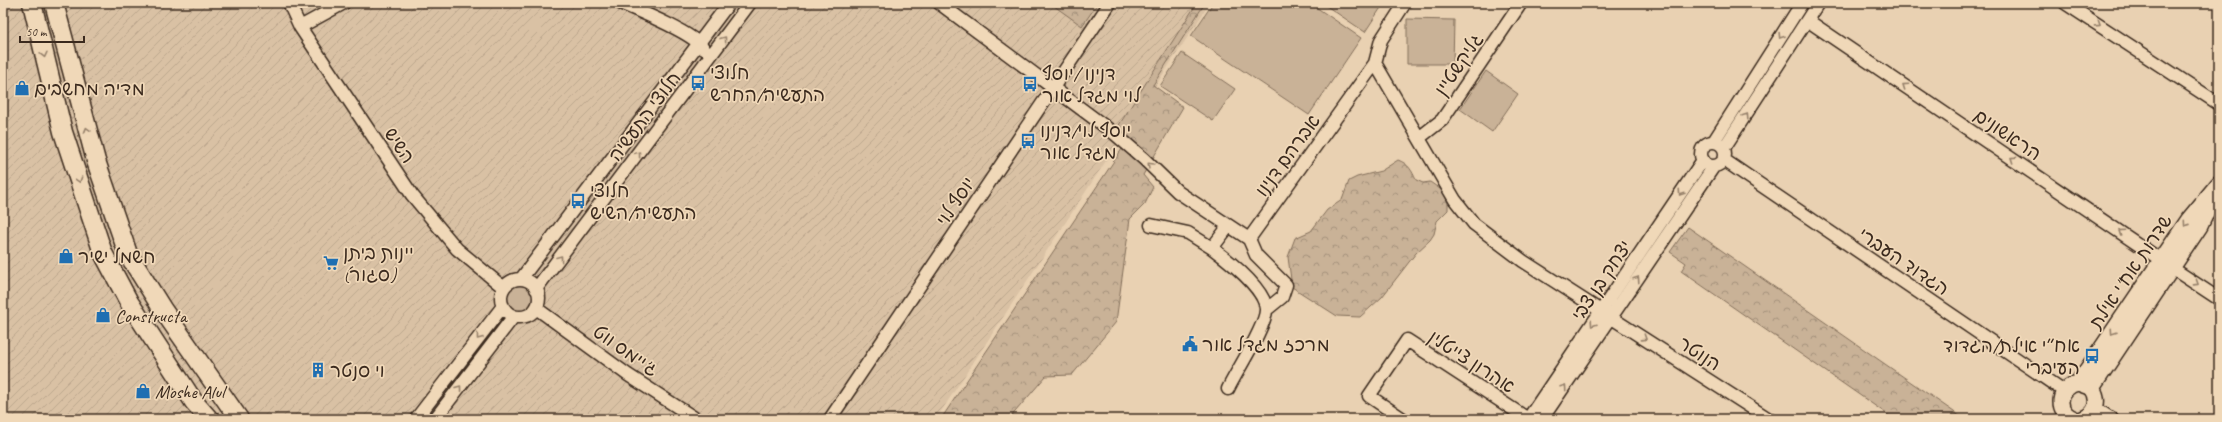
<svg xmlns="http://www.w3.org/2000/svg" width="2222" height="422" font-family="Caveat,'Playpen Sans Hebrew',sans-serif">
<defs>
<pattern id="industrial-furrows" width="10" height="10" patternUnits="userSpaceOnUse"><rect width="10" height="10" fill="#d9c1a4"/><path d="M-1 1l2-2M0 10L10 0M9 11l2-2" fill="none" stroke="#bba68d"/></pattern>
<pattern id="forest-crowns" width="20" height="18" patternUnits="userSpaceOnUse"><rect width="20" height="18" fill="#c9b297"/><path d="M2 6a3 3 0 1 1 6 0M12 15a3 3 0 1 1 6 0" fill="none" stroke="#a4917b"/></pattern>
</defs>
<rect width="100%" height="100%" fill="#e9d1b2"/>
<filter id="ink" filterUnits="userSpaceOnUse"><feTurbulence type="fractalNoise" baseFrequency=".025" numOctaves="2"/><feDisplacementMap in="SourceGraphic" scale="8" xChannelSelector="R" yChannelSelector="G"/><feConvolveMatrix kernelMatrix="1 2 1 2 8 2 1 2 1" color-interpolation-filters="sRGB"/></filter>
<g filter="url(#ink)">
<!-- industrial -->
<path fill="url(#industrial-furrows)" d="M3 3H1210L936 419H3Z"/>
<!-- green -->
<path fill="#c9b297" stroke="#826e5a" d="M1213 3H1310L1361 38 1309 115 1191 36Z
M1322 3H1384L1365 32Z
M1407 19 1454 20 1453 64H1407Z
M1182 53 1235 89 1213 121 1160 86Z
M1486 71 1518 94 1492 132 1460 109Z
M505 299a15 15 0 1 1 30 0a15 15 0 1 1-30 0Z"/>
<!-- forest -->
<path fill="url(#forest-crowns)" stroke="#826e5a" d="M1050 3H1098L1082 26Z
M1197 3H1205L1153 85 1183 107 1143 175 1153 187 1145 204 1130 219 1116 322 1072 375 1046 376 1009 419H941L1128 140 1119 125Z
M1398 160C1409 164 1412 171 1416 180L1423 183 1430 182 1443 191 1448 203V210L1437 221 1434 234 1430 240 1416 253 1382 297 1360 317 1337 316 1292 287 1288 257 1295 238 1311 231 1327 210 1342 200 1349 181 1357 177 1381 171Z
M1688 227 1964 419H1894L1681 271 1686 263 1670 252Z"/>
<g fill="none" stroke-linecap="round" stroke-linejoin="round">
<defs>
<path id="minor" d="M289 3 300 27 412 195 457 249 504 288
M620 3C639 11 694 33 704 49
M939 3 1115 134 1144 159 1178 192 1249 239 1375 63 1381 40 1405 3
M2065 3 2219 104
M1807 20 2161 260 2163 268
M300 27 344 3
M1375 63 1455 200 1474 224 1523 261 1769 419
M1419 138 1442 120 1521 3
M1714 141 1802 3
M1701 154a12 12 0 1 1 24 0a12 12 0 1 1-24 0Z
M1724 148 1818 3
M1724 160 2064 391
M1151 225 1188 233 1212 248
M1228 227 1212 248C1228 260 1265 289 1266 309 1267 325 1236 372 1228 389
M1249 239 1256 255 1286 285 1282 297 1266 310
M2172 268 2219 299
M521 279 729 3
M501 298a19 19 0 1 1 38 0a19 19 0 1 1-38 0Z
M536 289 750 3
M536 308 628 375 696 419
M2095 408 2112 419
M416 419 503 306
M435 419 514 316
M830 419 1110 3
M1403 419 1369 396 1407 340 1528 419
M1528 419 1703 160
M1542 419 1714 166"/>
<path id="major" d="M2078 383 2189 219 2219 183
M2092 388 2200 226 2213 198
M2075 419C2054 412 2058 387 2078 383L2092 388C2100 400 2097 414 2082 419"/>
<path id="highway" d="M32 3 63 132 103 253 129 302 194 402 209 419
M54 3 96 161 128 254 163 310 239 419"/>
</defs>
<!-- minor casing -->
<use href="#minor" stroke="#3b2a1e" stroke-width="15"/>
<!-- major casing -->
<use href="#major" stroke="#3b2a1e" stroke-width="18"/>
<!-- highway casing -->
<use href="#highway" stroke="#3b2a1e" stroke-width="21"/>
<!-- minor -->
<use href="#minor" stroke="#f0d8b8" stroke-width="12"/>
<!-- major -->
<use href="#major" stroke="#f0d8b8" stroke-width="15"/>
<!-- highway -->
<use href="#highway" stroke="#f0d8b8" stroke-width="18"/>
</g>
<!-- one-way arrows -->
<defs><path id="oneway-chevron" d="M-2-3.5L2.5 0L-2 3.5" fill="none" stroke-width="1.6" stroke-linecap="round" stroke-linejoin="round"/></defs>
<g stroke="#96816b">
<use href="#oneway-chevron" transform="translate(2098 24) rotate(33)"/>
<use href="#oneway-chevron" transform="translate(1781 36) rotate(122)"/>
<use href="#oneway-chevron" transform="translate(724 39) rotate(-54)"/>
<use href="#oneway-chevron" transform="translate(44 55) rotate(77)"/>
<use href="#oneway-chevron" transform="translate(1905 86) rotate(-146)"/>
<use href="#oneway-chevron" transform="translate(1746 116) rotate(-57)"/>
<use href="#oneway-chevron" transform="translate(87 130) rotate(-106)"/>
<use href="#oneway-chevron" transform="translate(638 154) rotate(-53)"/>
<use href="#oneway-chevron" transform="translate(2013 159) rotate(-146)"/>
<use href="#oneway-chevron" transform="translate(1150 165) rotate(-135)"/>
<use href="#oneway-chevron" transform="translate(79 180) rotate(72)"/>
<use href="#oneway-chevron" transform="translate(1681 193) rotate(124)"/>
<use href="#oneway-chevron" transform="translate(2186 224) rotate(125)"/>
<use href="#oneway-chevron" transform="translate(2121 232) rotate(-146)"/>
<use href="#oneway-chevron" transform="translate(560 258) rotate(-53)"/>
<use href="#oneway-chevron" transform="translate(1637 279) rotate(-56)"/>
<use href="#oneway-chevron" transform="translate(2196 283) rotate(33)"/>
<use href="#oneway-chevron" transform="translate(1593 324) rotate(124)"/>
<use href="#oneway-chevron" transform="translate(2113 332) rotate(124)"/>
<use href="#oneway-chevron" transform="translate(479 337) rotate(128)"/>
<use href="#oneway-chevron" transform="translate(1644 338) rotate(33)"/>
<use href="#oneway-chevron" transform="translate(1564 387) rotate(-56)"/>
<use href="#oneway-chevron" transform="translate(459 388) rotate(-53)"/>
</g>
</g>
<!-- icons -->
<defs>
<symbol id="bus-bare" viewBox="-9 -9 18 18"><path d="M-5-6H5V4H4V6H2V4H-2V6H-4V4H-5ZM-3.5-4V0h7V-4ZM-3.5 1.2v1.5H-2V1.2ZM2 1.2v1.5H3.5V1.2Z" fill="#1f6fb2" stroke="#f0d8b8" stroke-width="2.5" paint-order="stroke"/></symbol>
<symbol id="shop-bare" viewBox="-9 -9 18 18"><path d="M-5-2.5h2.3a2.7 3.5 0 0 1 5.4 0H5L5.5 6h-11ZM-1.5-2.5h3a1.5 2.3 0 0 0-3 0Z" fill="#1f6fb2" stroke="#f0d8b8" stroke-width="2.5" paint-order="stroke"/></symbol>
<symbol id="supermarket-bare" viewBox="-9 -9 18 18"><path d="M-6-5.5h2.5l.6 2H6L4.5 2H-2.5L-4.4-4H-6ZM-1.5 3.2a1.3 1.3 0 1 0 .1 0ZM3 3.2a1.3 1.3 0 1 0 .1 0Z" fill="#1f6fb2" stroke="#f0d8b8" stroke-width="2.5" paint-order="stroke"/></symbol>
<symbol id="civic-bare" viewBox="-9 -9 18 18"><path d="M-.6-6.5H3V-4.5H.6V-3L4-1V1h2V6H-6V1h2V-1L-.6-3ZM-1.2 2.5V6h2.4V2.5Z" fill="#1f6fb2" stroke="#f0d8b8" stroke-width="2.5" paint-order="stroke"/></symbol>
<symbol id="building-bare" viewBox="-9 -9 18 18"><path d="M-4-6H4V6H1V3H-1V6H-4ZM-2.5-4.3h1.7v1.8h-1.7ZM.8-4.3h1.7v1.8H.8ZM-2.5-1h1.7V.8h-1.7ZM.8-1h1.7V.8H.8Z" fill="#1f6fb2" stroke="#f0d8b8" stroke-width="2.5" paint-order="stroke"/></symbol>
</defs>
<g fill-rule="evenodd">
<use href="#bus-bare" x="687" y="72" width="22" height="22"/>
<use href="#bus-bare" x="1019" y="73" width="22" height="22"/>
<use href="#shop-bare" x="11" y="77" width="22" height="22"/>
<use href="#bus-bare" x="1017" y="130" width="22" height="22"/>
<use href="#bus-bare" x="567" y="190" width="22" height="22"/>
<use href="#shop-bare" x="55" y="245" width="22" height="22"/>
<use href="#supermarket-bare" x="320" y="252" width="22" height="22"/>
<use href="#shop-bare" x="92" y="304" width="22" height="22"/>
<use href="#civic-bare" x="1179" y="333" width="22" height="22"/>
<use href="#bus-bare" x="2081" y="345" width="22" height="22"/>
<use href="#building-bare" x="307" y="359" width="22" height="22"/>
<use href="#shop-bare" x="132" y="380" width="22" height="22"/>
</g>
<g text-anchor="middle" stroke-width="3.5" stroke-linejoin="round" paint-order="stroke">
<!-- street labels -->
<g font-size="19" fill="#3b2a1e" stroke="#f0d8b8">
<text transform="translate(1458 64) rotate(-56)" y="7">גליקשטיין</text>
<text transform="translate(644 116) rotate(-53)" y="7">חלוצי התעשיה</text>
<text transform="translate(2008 134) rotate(34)" y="7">הראשונים</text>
<text transform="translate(400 145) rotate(56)" y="7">השיש</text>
<text transform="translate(1287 155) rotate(-54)" y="7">אברהם דנינו</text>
<text transform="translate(955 201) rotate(-56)" y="7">יוסף לוי</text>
<text transform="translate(1904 261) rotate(34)" y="7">הגדוד העברי</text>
<text transform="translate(2130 271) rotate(-56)" y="7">שדרות אח"י אילת</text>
<text transform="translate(1601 280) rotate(-56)" y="7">יצחק בן צבי</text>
<text transform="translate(626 350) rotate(35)" y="7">ג'יימס ווט</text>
<text transform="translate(1700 353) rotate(33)" y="7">הנוטר</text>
<text transform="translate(1472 361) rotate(33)" y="7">אהרון צייטלין</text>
</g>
<!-- poi labels -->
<g font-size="19" fill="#3b2a1e" stroke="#f0d8b8" text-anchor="start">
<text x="710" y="79">חלוצי<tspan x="710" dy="22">התעשיה/החרש</tspan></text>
<text x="1042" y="80">דנינו /יוסף<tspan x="1042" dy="22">לוי מגדל אור</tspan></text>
<text x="34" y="95">מדיה מחשבים</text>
<text x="1040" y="137">יוסף לוי/דנינו<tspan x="1040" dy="22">מגדל אור</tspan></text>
<text x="590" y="197">חלוצי<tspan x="590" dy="22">התעשיה/השיש</tspan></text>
<text x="343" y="259">יינות ביתן<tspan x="343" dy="22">(סגור)</tspan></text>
<text x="78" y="263">חשמל ישיר</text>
<text x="115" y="322">Constructa</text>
<text x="1202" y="351">מרכז מגדל אור</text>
<text x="2080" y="352" text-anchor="end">אח״י אילת/הגדוד<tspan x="2080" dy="22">העיברי</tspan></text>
<text x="330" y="377">וי סנטר</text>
<text x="155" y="398">Moshe Alul</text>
</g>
</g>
<!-- margin -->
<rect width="2222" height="422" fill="none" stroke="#f0d8b8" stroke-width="16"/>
<rect x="8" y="8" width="2206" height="406" fill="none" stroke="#3b2a1e" stroke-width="1.5" filter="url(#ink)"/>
<!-- scale -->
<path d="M20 36v6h64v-6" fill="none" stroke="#3b2a1e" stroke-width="2"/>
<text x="26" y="36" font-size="12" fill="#3b2a1e" stroke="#f0d8b8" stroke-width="3" paint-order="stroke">50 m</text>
</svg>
